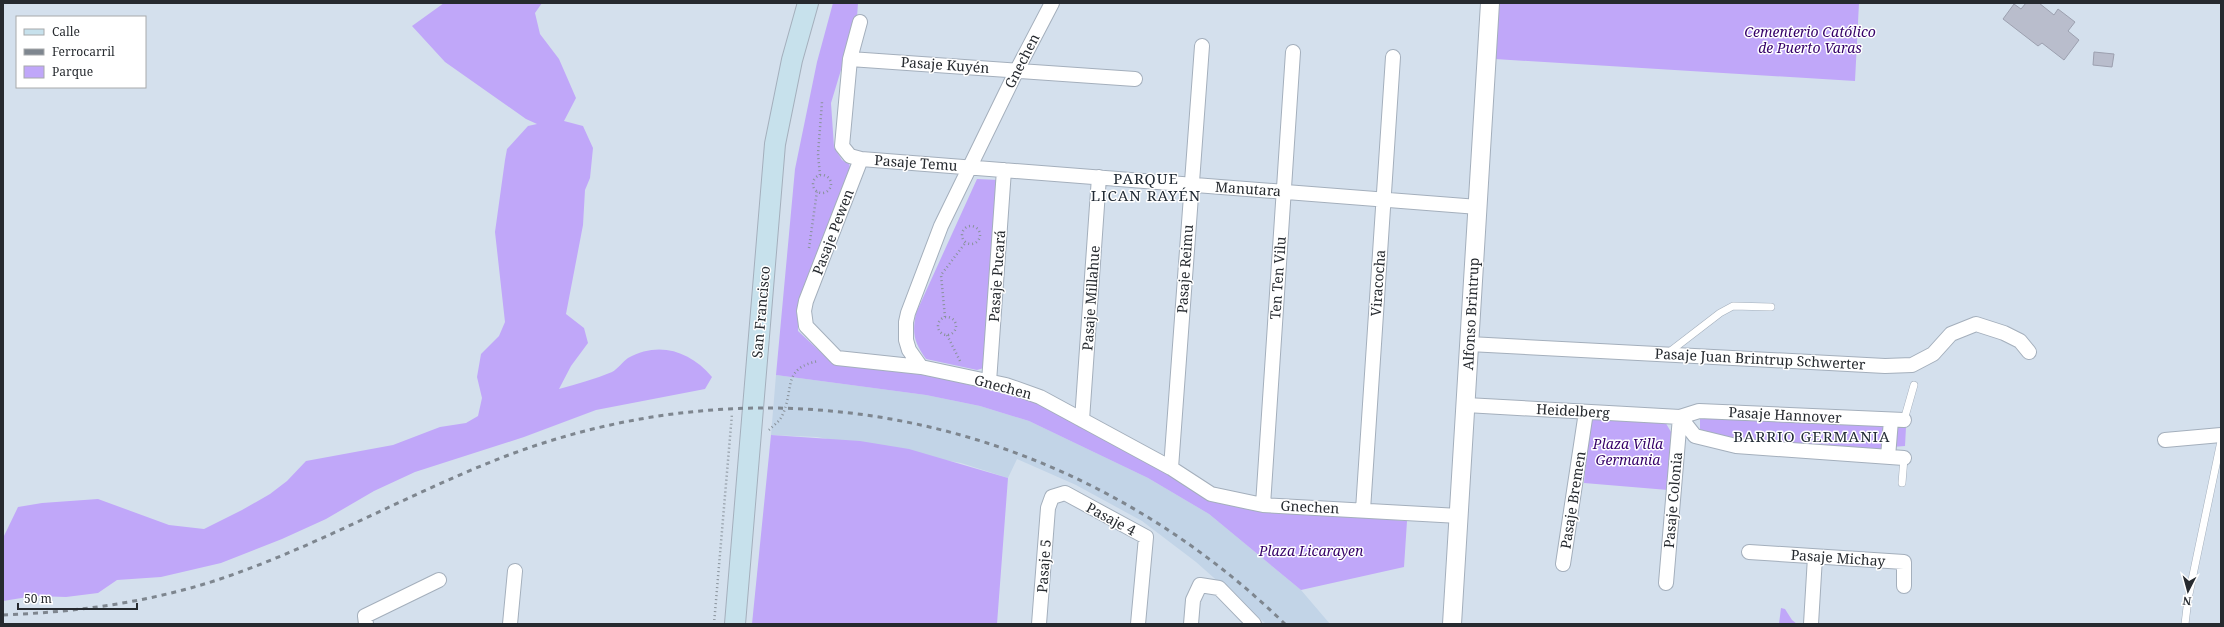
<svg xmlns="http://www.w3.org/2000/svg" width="2224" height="627" font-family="'Noto Serif',serif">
<rect width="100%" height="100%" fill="#d4e0ed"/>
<!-- built -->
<path fill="#c2d4e7" d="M776 375 926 395 980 406 1029 421 1148 478 1209 514 1301 590 1330 624H1266L1196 562 1142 521 1076 485 1017 459 1008 478 961 463 817 437 771 435Z"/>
<!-- green -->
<path fill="#c0a7f9" d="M444 3H542L535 13 540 34 559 59 576 98 564 121 583 126 593 148 590 178 585 190 583 225 566 314 584 328 588 343 571 366 559 389C577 384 595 379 612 372 618 369 622 362 628 358 659 341 690 351 712 377L705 389 596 410 524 437 415 472 374 491 326 519 282 539 221 563 161 577 117 580 98 593 66 597 34 596 3 601V538L18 507 42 503 98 499 169 525 204 529 242 510 270 494 287 481 306 461 393 445 440 427 466 423 478 416 482 398 477 377 481 354 499 336 505 322 495 232 505 160 507 149 528 126 537 124 526 119 445 62 412 26Z
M833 3H858L857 17 831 103 834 147 842 160 849 164 852 173 798 312V331L827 358 850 365 927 374 1036 402 1223 500 1245 509 1407 521 1404 567 1301 590 1209 514 1148 478 1029 421 980 406 926 395 776 375 795 169 817 62Z
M1499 3H1859L1855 81 1495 59Z
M977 179 999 180 987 367 977 370 926 359C914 342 912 334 916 313Z
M1709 415 1906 427 1905 446 1892 447 1886 452 1737 442 1700 432V418Z
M1596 416 1664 420 1671 432 1668 490 1584 483 1589 425Z
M771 435 860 441 909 449 1008 478 997 624H752Z
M1781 608 1785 609 1792 620 1797 624H1779Z"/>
<!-- building -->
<path fill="#b9bdcc" stroke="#9ca0af" d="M2026 3H2039L2054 15 2058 9 2075 22 2068 31 2079 40 2064 60 2042 43 2038 46 2003 19 2014 4 2021 9Z
M2094 52 2114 54 2112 67 2093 65Z"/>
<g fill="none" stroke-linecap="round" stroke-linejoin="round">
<defs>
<path id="service" d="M1668 353 1720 313 1733 306 1771 307
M1904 420 1914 385
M1902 483 1904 458
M2185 624 2188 599 2221 441"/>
<path id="minor" d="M1052 3 1017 70 941 226 908 313 906 322V340L909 350 921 367 1006 385 1040 397 1171 468 1211 494 1263 505 1459 516
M860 22 850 59 842 146 850 156 861 159 806 301 804 311 806 326 837 358 921 367
M850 59 1135 79
M861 159 1478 207
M1469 344 1885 366 1912 365 1933 354 1951 334 1976 324 2004 333 2020 341 2029 352
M989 382 1004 170
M1466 405 1680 417 1699 411 1904 420
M1680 417 1695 436 1736 446 1904 458
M1082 420 1099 177
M2165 440 2221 435
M1888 457 1891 420
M1171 468 1202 46
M1263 505 1293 52
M1363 510 1393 57
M1749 552 1904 562V586
M1563 564 1586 412
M1666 583 1680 417
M366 624 365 616 439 580
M510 624 515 571
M1039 624 1048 508 1052 497 1065 493 1146 537 1138 624
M1191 624 1193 600 1200 585 1219 588 1254 624
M1811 624 1815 557"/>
<path id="tertiary" d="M1452 624 1490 3"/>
<path id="secondary" d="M735 624 775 144 792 60 808 3"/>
</defs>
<!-- service casing -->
<use href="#service" stroke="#a4afbc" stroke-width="8"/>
<!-- minor casing -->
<use href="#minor" stroke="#a4afbc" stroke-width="16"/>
<!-- tertiary casing -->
<use href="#tertiary" stroke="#a4afbc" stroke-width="20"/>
<!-- secondary casing -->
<use href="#secondary" stroke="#a4afbc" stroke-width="22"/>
<!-- path -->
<path stroke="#89929b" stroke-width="2.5" stroke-dasharray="1 3" stroke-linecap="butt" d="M820 175 818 154 822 102
M813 184a9 9 0 1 1 18 0a9 9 0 1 1-18 0Z
M962 235a9 9 0 1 1 18 0a9 9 0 1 1-18 0Z
M809 248 817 191
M945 317 941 275 966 242
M938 326a9 9 0 1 1 18 0a9 9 0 1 1-18 0Z
M947 335 960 361
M769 430C773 426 779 422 782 416 795 389 781 368 819 361
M714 624 732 414"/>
<!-- service -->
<use href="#service" stroke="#fff" stroke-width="7"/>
<!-- minor -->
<use href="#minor" stroke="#fff" stroke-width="14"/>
<!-- tertiary -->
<use href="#tertiary" stroke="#fff" stroke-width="18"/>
<!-- secondary -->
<use href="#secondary" stroke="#c7e1ec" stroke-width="20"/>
<!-- rail -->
<path stroke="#7e868f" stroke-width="3" stroke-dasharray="5 5" stroke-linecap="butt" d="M3 615C75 612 145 603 214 581 315 548 407 494 506 456 781 352 1076 421 1285 624"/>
</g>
<g text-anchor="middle" stroke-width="3" stroke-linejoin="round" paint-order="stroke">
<!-- park labels -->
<g font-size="14" font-style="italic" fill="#350068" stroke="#fff">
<text x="1810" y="37">Cementerio Católico<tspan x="1810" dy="16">de Puerto Varas</tspan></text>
<text x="1628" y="449">Plaza Villa<tspan x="1628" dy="16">Germania</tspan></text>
<text x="1311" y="556">Plaza Licarayen</text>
</g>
<!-- street labels -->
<g font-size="14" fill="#262a2f" stroke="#fff">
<text transform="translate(1022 61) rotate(-63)" y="5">Gnechen</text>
<text transform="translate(945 65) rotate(4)" y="5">Pasaje Kuyén</text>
<text transform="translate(916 163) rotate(4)" y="5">Pasaje Temu</text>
<text transform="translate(1248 189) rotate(4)" y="5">Manutara</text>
<text transform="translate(833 232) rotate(-69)" y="5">Pasaje Pewen</text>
<text transform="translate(1185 269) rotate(-86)" y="5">Pasaje Reimu</text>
<text transform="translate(997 276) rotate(-86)" y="5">Pasaje Pucará</text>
<text transform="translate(1278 278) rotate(-86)" y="5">Ten Ten Vilu</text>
<text transform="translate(1378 283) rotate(-86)" y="5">Viracocha</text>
<text transform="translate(1091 298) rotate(-86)" y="5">Pasaje Millahue</text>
<text transform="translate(761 312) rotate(-85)" y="5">San Francisco</text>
<text transform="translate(1471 314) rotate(-87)" y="5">Alfonso Brintrup</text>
<text transform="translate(1760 359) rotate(3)" y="5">Pasaje Juan Brintrup Schwerter</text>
<text transform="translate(1003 387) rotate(15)" y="5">Gnechen</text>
<text transform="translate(1573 411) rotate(3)" y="5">Heidelberg</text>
<text transform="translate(1785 415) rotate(3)" y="5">Pasaje Hannover</text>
<text transform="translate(1573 500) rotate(-81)" y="5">Pasaje Bremen</text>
<text transform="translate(1673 500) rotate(-85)" y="5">Pasaje Colonia</text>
<text transform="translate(1310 507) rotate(3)" y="5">Gnechen</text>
<text transform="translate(1111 519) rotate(28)" y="5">Pasaje 4</text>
<text transform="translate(1838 558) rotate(4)" y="5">Pasaje Michay</text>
<text transform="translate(1044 566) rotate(-86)" y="5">Pasaje 5</text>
</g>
<!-- neighbourhood labels -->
<g font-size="15" letter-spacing="1" fill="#222b35" stroke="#fff">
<text x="1146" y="184">PARQUE<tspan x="1146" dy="17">LICAN RAYÉN</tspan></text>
<text x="1812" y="442">BARRIO GERMANIA</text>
</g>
</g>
<!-- border -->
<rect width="2224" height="627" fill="none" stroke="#262a2f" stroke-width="8"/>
<!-- legend -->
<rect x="16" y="16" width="130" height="72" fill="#ffffff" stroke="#a8aaac"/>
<rect x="24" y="29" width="20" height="6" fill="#c7e1ec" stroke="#a8aaac"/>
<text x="52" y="36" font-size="12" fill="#262a2f">Calle</text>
<rect x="24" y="49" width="20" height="6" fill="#7e868f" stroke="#a8aaac"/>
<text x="52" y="56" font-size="12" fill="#262a2f">Ferrocarril</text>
<rect x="24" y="66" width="20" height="12" fill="#c0a7f9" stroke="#a8aaac"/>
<text x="52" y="76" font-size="12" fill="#262a2f">Parque</text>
<!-- north arrow -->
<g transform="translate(2188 591) rotate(186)" stroke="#ffffff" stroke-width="3" paint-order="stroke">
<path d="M0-3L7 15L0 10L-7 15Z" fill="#262a2f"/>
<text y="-6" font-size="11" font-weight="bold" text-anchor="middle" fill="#262a2f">N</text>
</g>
<!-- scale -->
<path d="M18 603v6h119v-6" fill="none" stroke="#262a2f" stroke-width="2"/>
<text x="24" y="603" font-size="12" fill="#262a2f" stroke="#ffffff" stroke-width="3" paint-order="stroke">50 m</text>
</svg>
